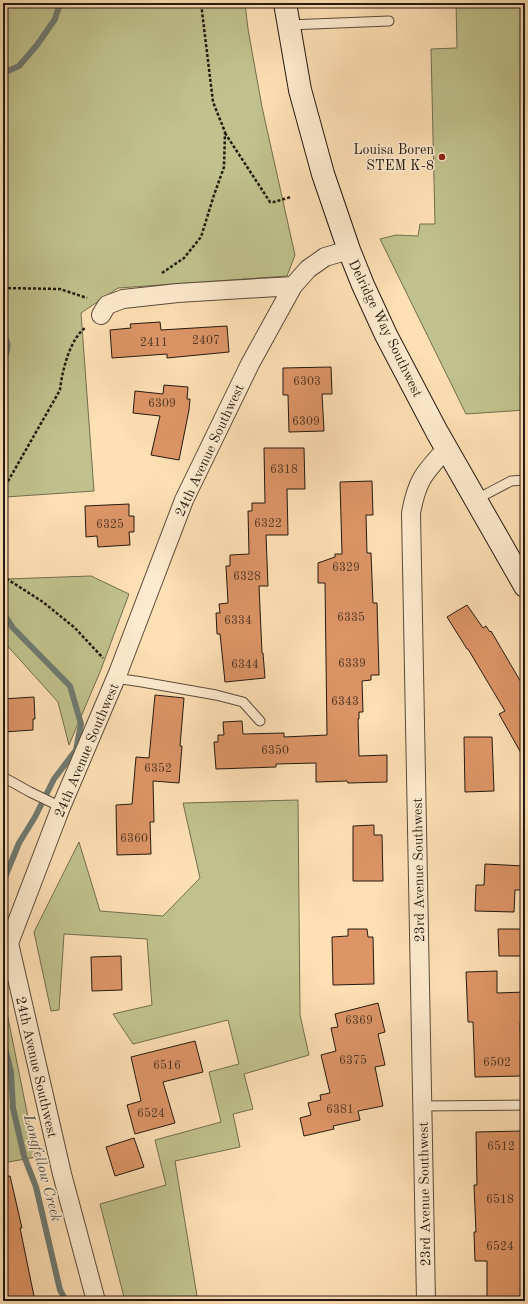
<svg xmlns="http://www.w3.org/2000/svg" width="528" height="1304" font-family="'Old Standard TT',serif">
<rect width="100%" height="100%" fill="#fee0b5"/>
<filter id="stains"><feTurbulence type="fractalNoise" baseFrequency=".005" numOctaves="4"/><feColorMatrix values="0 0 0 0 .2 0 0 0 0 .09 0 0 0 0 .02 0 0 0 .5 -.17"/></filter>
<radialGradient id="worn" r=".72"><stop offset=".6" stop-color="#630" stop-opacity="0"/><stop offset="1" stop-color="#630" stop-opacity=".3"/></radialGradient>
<!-- green -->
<path fill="#c0c28d" stroke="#726e4e" d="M3 3H245L248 29 262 107 295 255 287 276 118 288 81 313 94 491 5 497 7 579 91 576 129 594 100 672 69 745 58 702 3 641Z
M456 3H525V410L466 414 380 239 396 235 418 236 420 224H435L431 49 457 48Z
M298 800 300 1015 309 1055 244 1074 253 1109 233 1114 240 1147 175 1161 197 1296 171 1301H125L100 1204 166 1185 155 1140 221 1122 209 1072 239 1064 228 1020 133 1044 113 1014 152 1005 147 939 64 934 59 1010 51 1011 34 932 79 842 100 911 163 916 200 878 183 803Z
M3 1008H6L36 1157 3 1163Z"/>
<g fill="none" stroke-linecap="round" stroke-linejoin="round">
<!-- stream -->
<path stroke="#6f7b72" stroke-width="6" d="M3 73 19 66 37 45 55 19 60 3
M3 334C10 343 8 351 3 361
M3 613 13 628 70 686 81 724 76 750 54 779 35 817 19 843 3 882
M3 1040 11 1072 13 1108 24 1156 36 1187 60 1290 66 1301"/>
</g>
<!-- building -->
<path fill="#dd9567" stroke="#24190f" d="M160 322 161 330 227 326 229 352 167 358V354L112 358 110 330 131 328 130 324Z
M331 367 332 394H322L324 431 289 432 288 395H283V368Z
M164 385 188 387 187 399H190L189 410 179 460 151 455 160 416 133 413 135 391 163 394Z
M264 448H304L305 489H287L288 535H266L268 586H259L262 653H263L265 678 225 682 220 634H217L216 613H220L219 604 228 603 226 566H230V555L249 554 248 511H252V503H265Z
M372 481 373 515H366L367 553H371L373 603H377L379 675H371V680L362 681 363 712H359V719H358L359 756 387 755V782L348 783 347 781 316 782V763L276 764V767L216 769 214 742H218V735H224L223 722 242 721 243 734 284 733V737L327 735 325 583H318V563L335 557V554H342L340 482Z
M129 504V516H134V532H129L130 545 98 547 97 536 86 537 85 506Z
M467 605 483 628 486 626 490 632 491 631 525 689V760L499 714 505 711 468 649H467L447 617Z
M155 695 184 698 180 746H182L179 783 153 781 154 822H150L151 854 117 855 116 805 132 804 136 757 149 758Z
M34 697 35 719H33V730L3 732V699Z
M464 737H492L494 791 465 792Z
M374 825V835H382L383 881H353V826Z
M485 864 524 866 523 890H515L514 912 475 911 476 885H484Z
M348 929H367L368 937H373L374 984 333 985 332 937 348 936Z
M498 929H525V956H499Z
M121 956 122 990 92 991 91 957Z
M497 971V993L525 992V1023H520L521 1076 475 1077 473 1022H468L466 972Z
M378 1003 385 1032 378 1034 385 1065 375 1067 383 1106 358 1111 360 1120 333 1126 334 1129 304 1136 300 1118 311 1115 308 1103 321 1100 320 1095 330 1093 321 1055 336 1051 331 1028 338 1027 335 1014Z
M195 1041 203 1072 163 1082 175 1123 135 1134 127 1105 141 1101 131 1057Z
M522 1131V1135H525V1301H487V1261H475L474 1232H476L474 1185H477L476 1132Z
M134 1138 144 1167 115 1176 106 1147Z
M10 1176 22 1228H20L35 1301H3V1284L8 1283 3 1262V1177Z"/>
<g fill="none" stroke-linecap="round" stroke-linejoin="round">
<defs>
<path id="lane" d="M288 25 389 21
M475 500 511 481 525 480
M115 678 142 682 216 695 243 702 260 721
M3 777 30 792 61 807
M422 1106 525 1105"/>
<path id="street" d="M101 315 107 305 123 299 178 293 293 286
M96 1301 62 1174 9 943 61 807 118 673 184 500 250 364 293 286 308 269 325 257 349 250
M426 1301 411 513C417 480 424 473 446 449"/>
<path id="secondary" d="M285 3 300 90 323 174 349 250 363 285 386 335 437 432 525 586"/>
</defs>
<!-- lane casing -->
<use href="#lane" stroke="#5a4b38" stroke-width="11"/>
<!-- street casing -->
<use href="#street" stroke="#5a4b38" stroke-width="20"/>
<!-- secondary casing -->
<use href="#secondary" stroke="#24190f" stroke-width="24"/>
<!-- path -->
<path stroke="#24190f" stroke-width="2.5" stroke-dasharray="3 2" stroke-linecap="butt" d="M225 133 270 202H274L291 197
M162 273 184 258 201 237 214 195 224 167 225 132 213 102 201 3
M3 288 60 289 87 298
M3 490 60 390C62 371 70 339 85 328
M3 575 7 579 43 602 75 628 103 658"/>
<!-- lane -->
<use href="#lane" stroke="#feebcf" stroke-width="9"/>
<!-- street -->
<use href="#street" stroke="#feebcf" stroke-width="18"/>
<!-- secondary -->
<use href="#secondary" stroke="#feebcf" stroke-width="22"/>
</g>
<!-- markers -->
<circle fill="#8f2418" stroke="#feebcf" stroke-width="1.5" cx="442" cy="157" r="4"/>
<g text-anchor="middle" stroke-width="3.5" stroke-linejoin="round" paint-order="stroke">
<!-- number labels -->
<g font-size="12" fill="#523825">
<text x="206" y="344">2407</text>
<text x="154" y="346">2411</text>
<text x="307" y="385">6303</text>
<text x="162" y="407">6309</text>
<text x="306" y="425">6309</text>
<text x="284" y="473">6318</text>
<text x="268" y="527">6322</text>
<text x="110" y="528">6325</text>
<text x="346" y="571">6329</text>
<text x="247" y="580">6328</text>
<text x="351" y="621">6335</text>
<text x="238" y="624">6334</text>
<text x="352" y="667">6339</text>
<text x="245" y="668">6344</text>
<text x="345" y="705">6343</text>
<text x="275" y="754">6350</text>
<text x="158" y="772">6352</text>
<text x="134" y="842">6360</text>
<text x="359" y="1024">6369</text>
<text x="353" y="1064">6375</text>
<text x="497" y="1066">6502</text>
<text x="167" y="1069">6516</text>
<text x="340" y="1113">6381</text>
<text x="151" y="1117">6524</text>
<text x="501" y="1150">6512</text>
<text x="500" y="1203">6518</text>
<text x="500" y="1250">6524</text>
</g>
<!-- poi labels -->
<g font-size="14" fill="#24190f" stroke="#feebcf" text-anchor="end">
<text x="434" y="154">Louisa Boren<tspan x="434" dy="16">STEM K-8</tspan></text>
</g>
<!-- street labels -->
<g font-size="14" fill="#24190f" stroke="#feebcf">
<text transform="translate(386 328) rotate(64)" y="5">Delridge Way Southwest</text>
<text transform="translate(209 450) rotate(-65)" y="5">24th Avenue Southwest</text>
<text transform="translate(86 750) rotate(-67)" y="5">24th Avenue Southwest</text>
<text transform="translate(418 870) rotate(-91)" y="5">23rd Avenue Southwest</text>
<text transform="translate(37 1067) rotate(77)" y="5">24th Avenue Southwest</text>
<text transform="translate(424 1194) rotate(-91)" y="5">23rd Avenue Southwest</text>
</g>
<!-- water labels -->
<g font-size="15" font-style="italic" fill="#505249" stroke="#feebcf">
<text transform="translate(43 1168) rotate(75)" y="5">Longfellow Creek</text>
</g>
</g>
<!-- margin -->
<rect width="528" height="1304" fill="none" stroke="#fee0b5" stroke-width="16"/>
<rect x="4" y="4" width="520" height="1296" fill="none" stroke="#24190f" stroke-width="2"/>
<rect x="8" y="8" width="512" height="1288" fill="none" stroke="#24190f"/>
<rect width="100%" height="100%" filter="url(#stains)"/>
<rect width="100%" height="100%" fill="url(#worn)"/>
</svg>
